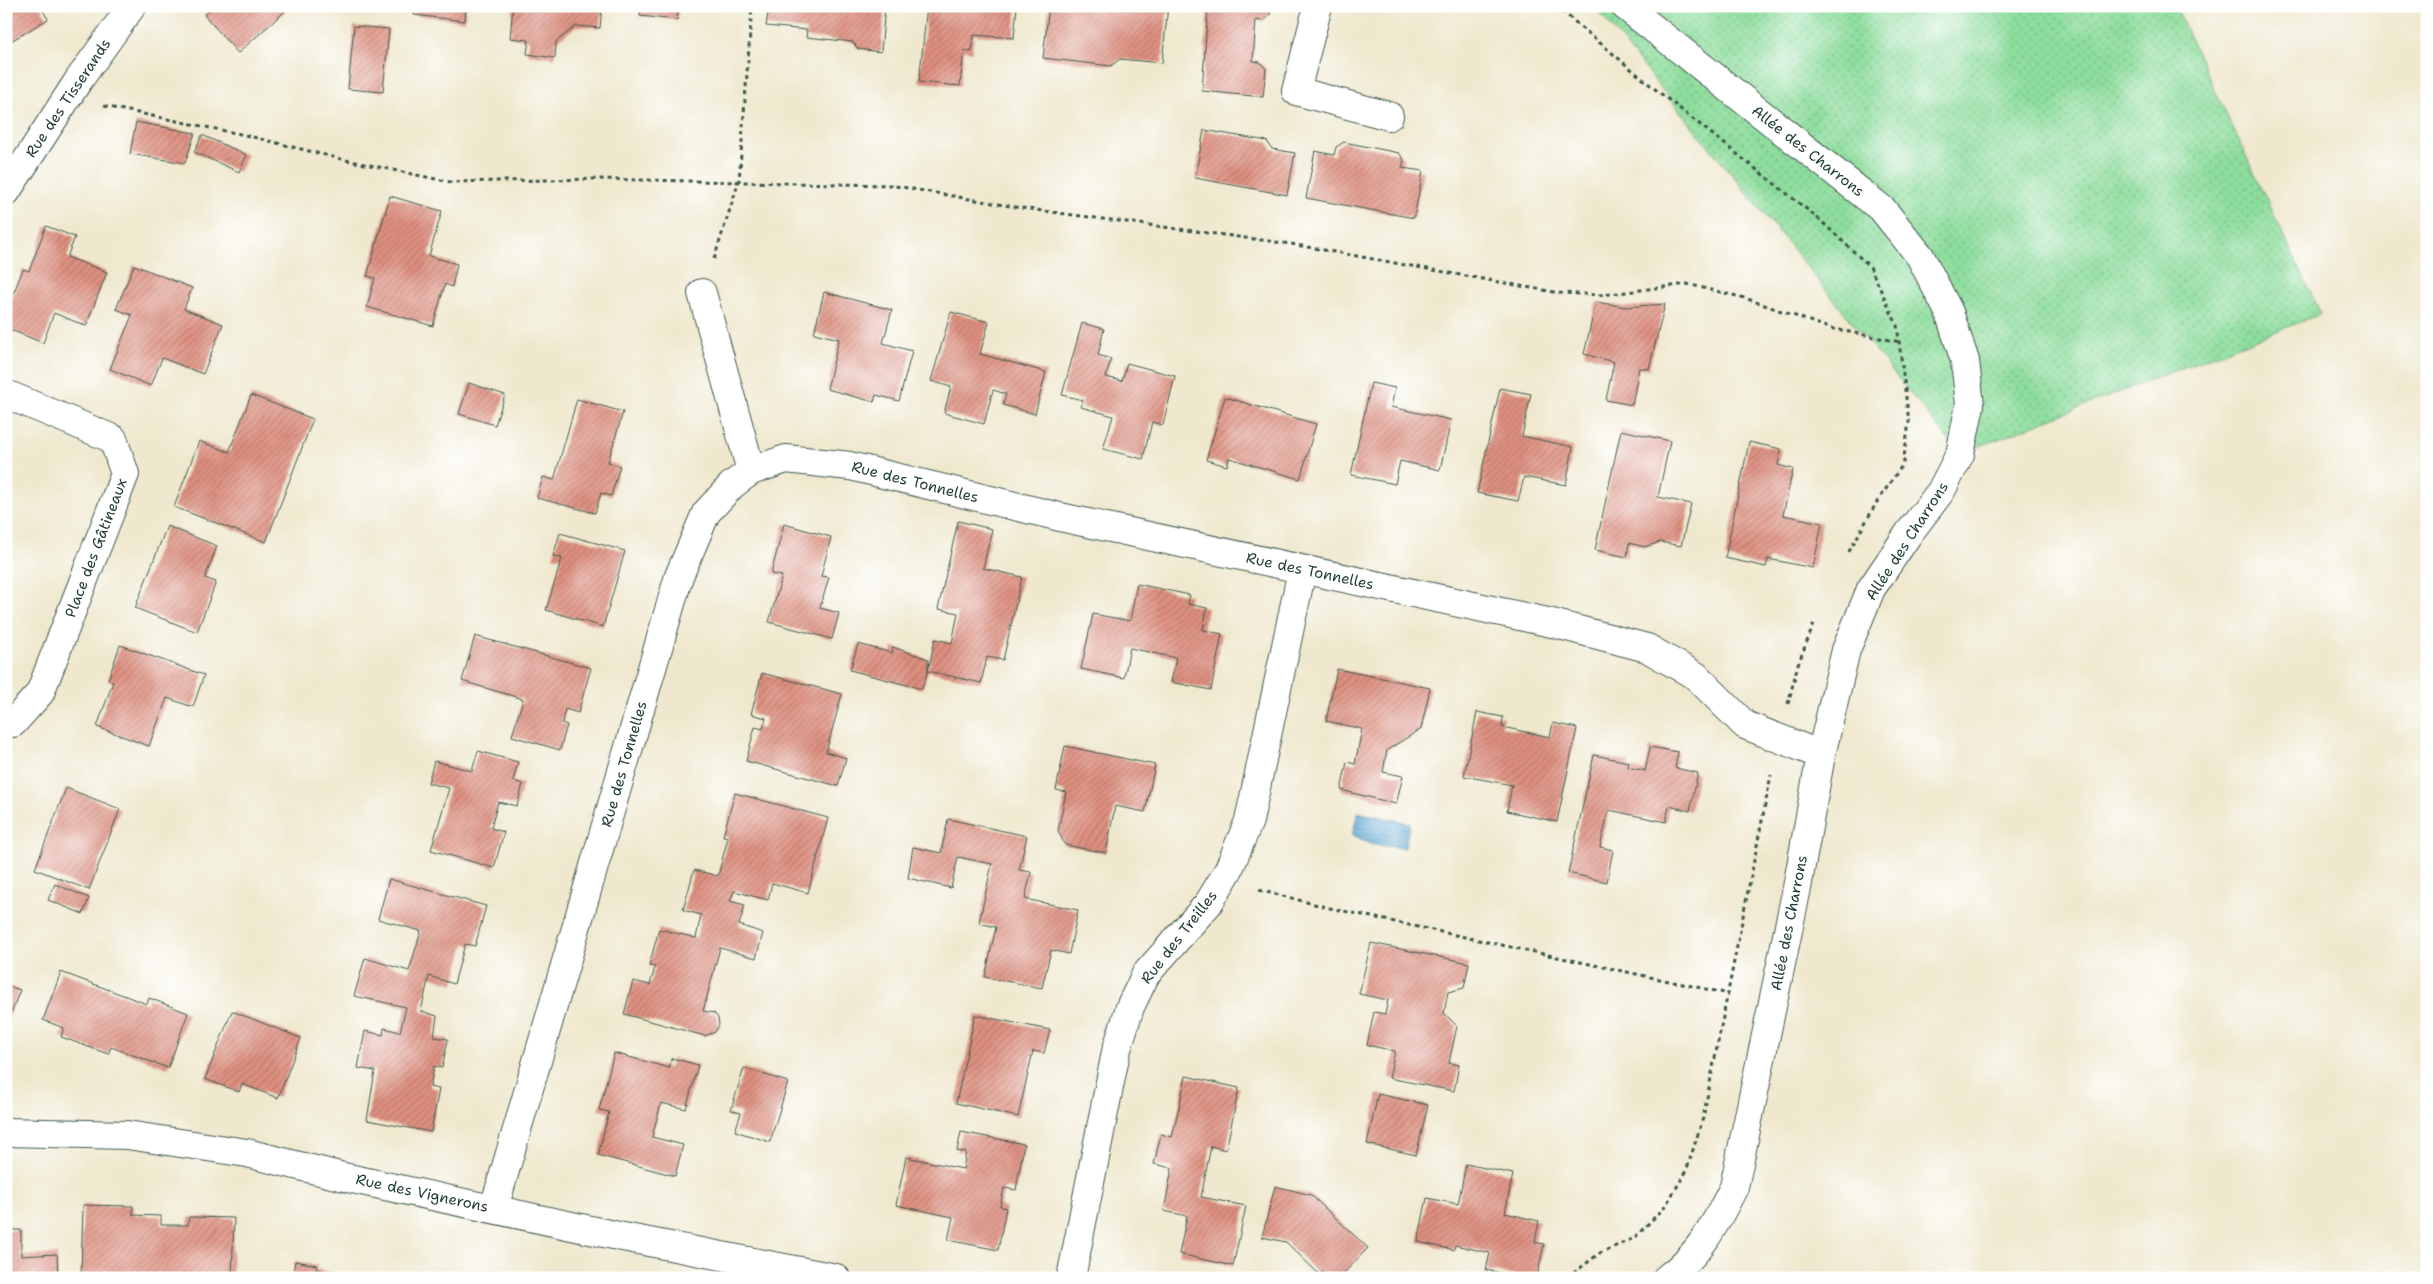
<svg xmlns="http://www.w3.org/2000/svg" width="2433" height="1284" font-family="'Shantell Sans',sans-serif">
<defs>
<pattern id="grass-dots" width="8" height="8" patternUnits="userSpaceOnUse" patternTransform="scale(1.25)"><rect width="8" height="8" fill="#8ddd9d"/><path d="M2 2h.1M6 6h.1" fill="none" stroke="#73b481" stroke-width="1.8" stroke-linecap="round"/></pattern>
<pattern id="water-rules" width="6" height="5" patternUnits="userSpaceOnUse" patternTransform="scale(1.25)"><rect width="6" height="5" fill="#57a4d0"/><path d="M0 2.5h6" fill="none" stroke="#4787aa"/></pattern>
<pattern id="building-hatch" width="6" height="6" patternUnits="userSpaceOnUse" patternTransform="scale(1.25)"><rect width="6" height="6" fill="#df9080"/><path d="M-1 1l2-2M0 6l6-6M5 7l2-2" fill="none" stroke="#b4776a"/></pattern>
</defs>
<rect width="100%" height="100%" fill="#fff"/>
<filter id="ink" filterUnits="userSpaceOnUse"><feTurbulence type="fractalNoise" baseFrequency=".02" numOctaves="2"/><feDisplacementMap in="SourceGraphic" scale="10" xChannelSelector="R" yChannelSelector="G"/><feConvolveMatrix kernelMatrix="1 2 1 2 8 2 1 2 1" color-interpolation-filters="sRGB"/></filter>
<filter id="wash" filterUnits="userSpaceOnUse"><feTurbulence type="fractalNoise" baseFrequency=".0096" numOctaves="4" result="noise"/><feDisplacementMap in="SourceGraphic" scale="20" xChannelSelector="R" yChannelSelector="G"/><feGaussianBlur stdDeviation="1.12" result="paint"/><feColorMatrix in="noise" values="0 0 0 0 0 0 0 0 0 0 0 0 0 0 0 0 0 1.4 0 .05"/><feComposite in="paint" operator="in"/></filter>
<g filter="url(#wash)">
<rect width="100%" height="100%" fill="#efe8ce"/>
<!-- grass -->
<path fill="url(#grass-dots)" stroke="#568d68" d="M1594 6H2175L2321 314 1960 454Z"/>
<!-- water -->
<path fill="url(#water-rules)" stroke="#3b7082" d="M1358 812 1410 823 1405 848 1374 845 1352 835Z"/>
<g id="blocks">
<!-- building -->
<path fill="url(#building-hatch)" d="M6 6H40L48 19 6 44Z
M214 6H291L238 53 204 15Z
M415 6H466L465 21 414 15Z
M513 6H602L600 28 576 26 556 42 555 58 527 54 529 40 510 38Z
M641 6H679L677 20 640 16Z
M769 6H885L881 52 858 49 853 42 806 37 807 30 766 26Z
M927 6H1017L1014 38 974 35 972 52 964 50 960 86 919 82Z
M1049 6 1119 8V6H1168L1162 63 1120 59 1111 66 1043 58Z
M1208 6H1271L1270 15 1263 21 1256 20 1253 61 1260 62 1266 69 1263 97 1202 91Z
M354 26 389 29 383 92 348 89Z
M136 122 195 133 185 163 130 154Z
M1204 130 1267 141 1272 149 1295 153 1287 195 1195 178Z
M202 135 247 155 239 172 194 152Z
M1344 142 1399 153 1404 160 1402 168 1423 171 1414 218 1306 198 1315 151 1334 155 1336 147Z
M390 196 442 211 429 256 457 264 452 287 445 284 433 326 367 307 375 278 367 276Z
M46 226 75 237 67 257 107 272 86 326 54 313 43 343 6 328V313L23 269 29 271Z
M134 265 192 288 184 309 223 324 203 374 162 358 151 386 110 369 132 315 116 309Z
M824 292 892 310 883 343 912 351 899 401 876 395 874 402 827 389 839 339 814 333Z
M1596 302 1626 307 1665 304 1649 369 1639 368 1632 405 1606 400 1614 362 1584 354Z
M951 312 989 322 980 354 1046 372 1035 414 1003 405 1006 394 993 390 984 424 944 413 951 387 931 381Z
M1082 323 1104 329 1098 355 1111 359 1106 377 1122 381 1127 363 1175 376 1163 425 1152 422 1143 459 1103 449 1113 416 1081 407 1083 400 1062 395Z
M469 383 505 395 495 425 459 414Z
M1371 383 1395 388 1391 407 1451 420 1440 470 1400 461 1395 484 1351 475Z
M1500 388 1531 394 1522 436 1573 447 1566 485 1524 477 1518 501 1477 493Z
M251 395 313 419 266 542 174 507 199 441 229 452Z
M1225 397 1316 424 1300 479 1229 458 1227 466 1206 460Z
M577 399 623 412 608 462 620 466 611 496 601 493 595 513 537 498 543 477 554 480Z
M1621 430 1670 441 1658 497 1691 504 1681 546 1660 542 1645 547 1629 543 1627 557 1595 550Z
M1749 442 1781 449 1778 465 1793 469 1783 515 1822 523 1813 568 1768 559 1766 567 1725 558Z
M958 521 992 529 983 568 1022 577 1003 660 987 657 981 683 928 671 922 689 850 670 858 644 892 653 893 647 928 659V671L935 639 952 643 958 613 938 609Z
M784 524 831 537 821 576 829 577 820 608 839 613 832 639 769 622 782 576 771 574Z
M167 526 217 546 205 578 216 582 197 632 135 608Z
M560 533 625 551 603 627 546 610 562 558 553 556Z
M1137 584 1190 595 1188 604 1207 608 1203 630 1222 634 1211 690 1171 682 1176 658 1130 648 1124 678 1081 669 1093 614 1130 621Z
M475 636 591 668 578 713 565 709 562 723 567 725 560 750 512 736 523 699 462 681Z
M120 645 204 675 193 707 167 698 149 746 97 727 113 682 108 680Z
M1337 669 1430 688 1421 729 1387 750 1383 772 1403 776 1396 804 1341 790 1347 762 1355 764 1362 729 1326 721Z
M762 673 842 694 826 752 846 758 838 786 746 761 755 727 763 729 766 718 751 714Z
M1477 712 1503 717 1502 727 1550 737 1553 723 1577 728 1557 822 1507 811 1512 785 1464 776Z
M1065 746 1155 765 1145 812 1115 806 1106 853 1065 845 1058 831 1066 792 1056 790Z
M1650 747 1678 752 1675 768 1698 773 1690 811 1669 806 1666 822 1609 810 1600 847 1613 850 1607 882 1568 873 1594 755 1629 762 1628 767 1645 771Z
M478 751 518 762 513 781 523 784 517 806 498 802 491 828 504 832 494 868 431 850 449 788 428 783 434 761 472 771Z
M66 788 120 809 89 890 35 869Z
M735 793 828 818 808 893 772 883 768 900 734 891 730 901 745 905 739 925 763 933 756 958 720 948 703 1011 714 1013 718 1018 719 1025 715 1032 705 1036 624 1014 633 981 650 985 655 967 649 966 659 929 696 938 701 915 683 910 694 870 718 876 728 837 723 836Z
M948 819 1027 836 1019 870 1031 872 1025 899 1078 910 1069 954 1051 950 1042 988 985 977 996 927 979 923 992 864 958 857 951 888 908 878 913 847 941 853Z
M389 879 486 906 475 946 465 944 454 984 429 976 421 1011 437 1016 434 1037 448 1039 442 1068 434 1066 430 1087 439 1089 431 1132 367 1120 375 1071 358 1068 365 1031 383 1035 384 1028 400 1032 406 1007 354 996 365 958 409 971 421 931 378 919Z
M55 884 89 898 83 914 48 900Z
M1371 943 1469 963 1464 988 1448 992 1444 1013 1457 1026 1449 1063 1459 1065 1454 1091 1389 1078 1395 1051 1367 1045 1374 1012 1385 1014 1388 1000 1359 994Z
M61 972 147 1004 149 998 188 1013 168 1068 111 1047 108 1054 61 1037 64 1028 43 1020Z
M6 985 20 990 6 1026Z
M232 1011 301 1038 278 1098 242 1084 239 1092 205 1079Z
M975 1015 1050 1030 1044 1053 1033 1051 1018 1117 956 1103Z
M614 1053 669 1068 672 1058 698 1065 686 1109 661 1103 652 1137 683 1145 675 1176 598 1155 609 1112 599 1110Z
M744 1068 788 1082 770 1142 735 1131 741 1113 731 1110Z
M1186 1076 1239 1088 1226 1150 1211 1146 1201 1197 1246 1206 1233 1266 1179 1254 1187 1216 1164 1211 1172 1168 1154 1164 1161 1134 1172 1137Z
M1378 1094 1428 1105 1416 1155 1367 1144Z
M961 1132 1024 1144 1016 1190 1004 1188 1000 1206 1006 1208 998 1250 948 1240 953 1217 896 1205 906 1157 963 1169 966 1152 957 1151Z
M1466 1164 1513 1174 1505 1213 1539 1221 1535 1242 1544 1244 1537 1278H1524L1486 1270 1490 1253 1455 1245 1454 1250 1418 1242 1427 1198 1458 1204Z
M1275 1186 1311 1195 1368 1248 1339 1278H1331L1324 1271 1320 1275 1286 1242 1262 1237Z
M83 1205 133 1206V1215L161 1216V1225H188L189 1217 234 1218 232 1278 81 1275Z
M6 1230H21V1256L57 1254 58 1278H6Z
M295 1261 317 1265 316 1269 360 1278H292Z
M421 1274 436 1277V1278H420Z"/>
</g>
</g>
<g filter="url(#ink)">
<use href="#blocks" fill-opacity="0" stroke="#3e574b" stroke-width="1"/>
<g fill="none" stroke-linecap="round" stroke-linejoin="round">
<defs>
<path id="minor" d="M1318 6 1296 91 1389 116
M1625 6 1883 210 1920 256 1949 312 1965 361 1970 405 1960 454 1941 491 1909 533 1871 589 1846 650 1821 755 1797 888 1734 1187C1715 1224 1702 1252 1667 1278
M6 192 78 81 132 6
M702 293 751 471
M6 394 113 439 125 474 40 693 13 723H6
M6 1132 127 1135 247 1153 348 1178 623 1237 836 1278
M494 1208 679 576 706 513 732 485 751 471 786 459 850 466 1060 517 1552 623 1647 648 1696 676 1745 725 1821 755
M1071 1278 1116 1052 1130 1007 1146 974 1208 904 1228 871 1249 821 1302 570"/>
</defs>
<!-- minor casing -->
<use href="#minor" stroke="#3e574b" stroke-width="30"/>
<!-- path -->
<path stroke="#3e574b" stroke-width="3" stroke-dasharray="4 4" stroke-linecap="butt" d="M1556 6 1655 89 1819 219 1870 267 1897 325 1909 422 1903 464 1877 502 1847 555
M104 106 245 135 341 159 450 182 595 179 890 185 1021 208 1291 244 1559 293 1603 295 1687 284 1745 298 1829 328 1900 342
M714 259 739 181 752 6
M1788 704 1798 664 1814 624
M1259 890 1330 908 1729 994
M1567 1278 1600 1253 1634 1238 1664 1208 1686 1172 1703 1118 1771 775"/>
<!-- minor -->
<use href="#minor" stroke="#fff" stroke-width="28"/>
</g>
</g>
<g text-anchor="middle" stroke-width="4" stroke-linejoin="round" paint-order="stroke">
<!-- street labels -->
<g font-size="15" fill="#1f3d34" stroke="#fff">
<text transform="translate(68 98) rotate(-56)" y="5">Rue des Tisserands</text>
<text transform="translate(1808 151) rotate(38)" y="5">Allée des Charrons</text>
<text transform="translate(915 482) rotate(14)" y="5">Rue des Tonnelles</text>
<text transform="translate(1907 541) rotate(-57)" y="5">Allée des Charrons</text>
<text transform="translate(96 548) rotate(-69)" y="5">Place des Gâtineaux</text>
<text transform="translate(1310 571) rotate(12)" y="5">Rue des Tonnelles</text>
<text transform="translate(624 764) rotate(-74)" y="5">Rue des Tonnelles</text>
<text transform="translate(1789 923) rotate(-79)" y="5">Allée des Charrons</text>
<text transform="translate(1179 937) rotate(-52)" y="5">Rue des Treilles</text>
<text transform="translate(422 1193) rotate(12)" y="5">Rue des Vignerons</text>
</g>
</g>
<!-- margin -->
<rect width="2433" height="1284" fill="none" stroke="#fff" stroke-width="25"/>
</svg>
